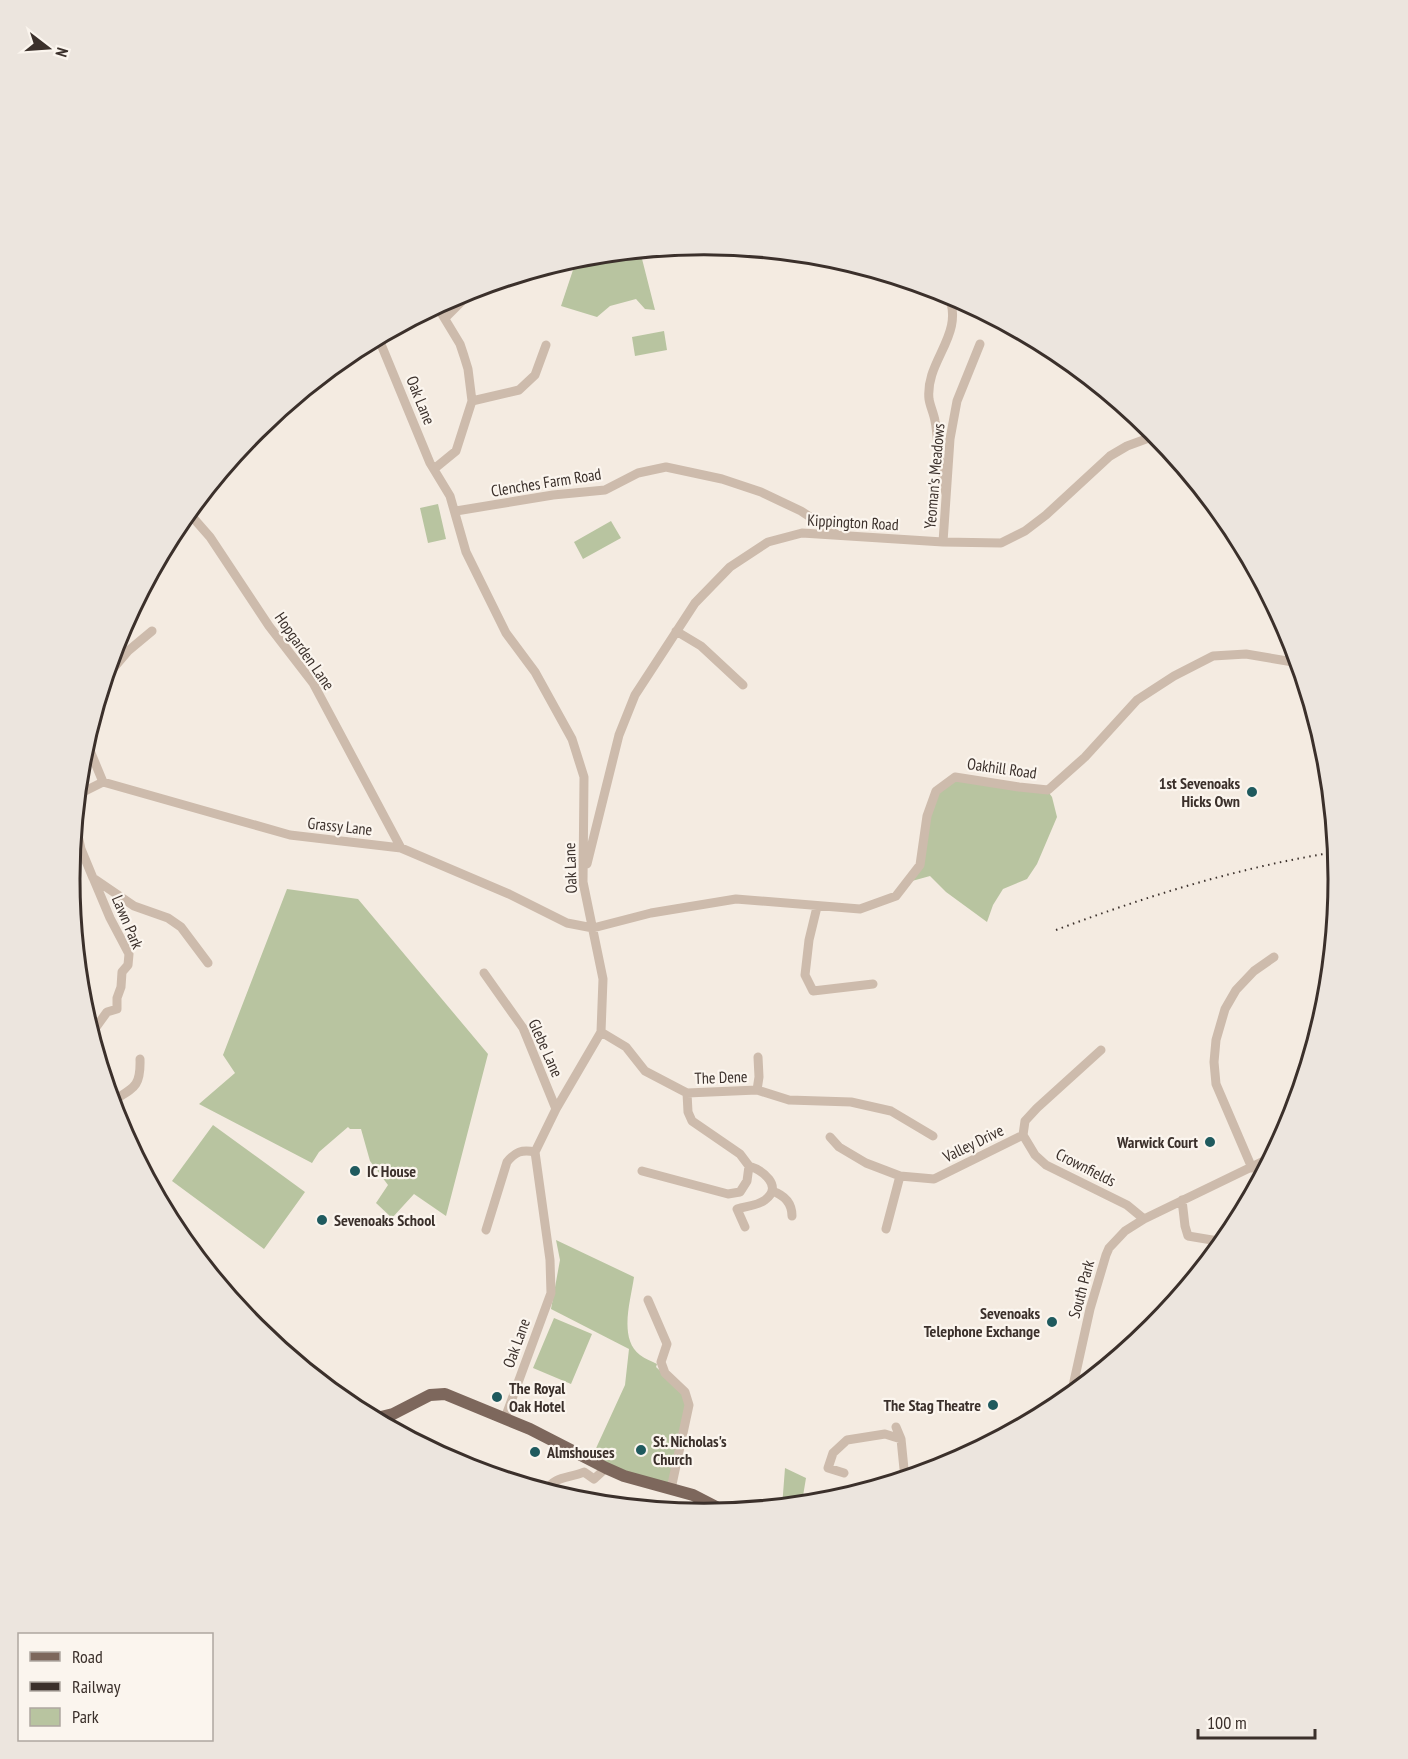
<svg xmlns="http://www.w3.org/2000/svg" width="1408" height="1759" font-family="'PT Sans Narrow',sans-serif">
<rect width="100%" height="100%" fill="#f4ebe1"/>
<!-- green -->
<path fill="#b8c4a0" d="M640 251 655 310 645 309 636 299 610 306 597 317 561 306 577 258Z
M664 331 667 350 635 356 632 337Z
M438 504 446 539 428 543 420 508Z
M611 521 621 538 583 559 574 542Z
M955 778 1047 790 1052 797 1057 817 1037 864 1027 879 1003 889 993 905 987 922 946 892 930 876 912 881 934 793Z
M287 889 358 899 488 1054 446 1216 414 1194 392 1218 376 1203 388 1185 370 1161 361 1129H350L348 1127 319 1152 312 1163 199 1104 235 1073 223 1055Z
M213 1125 305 1192 264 1249 172 1181Z
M556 1240 634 1277C631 1300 618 1338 640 1355 645 1359 652 1361 657 1364L656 1367 684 1393 687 1405 670 1484 623 1472 592 1457 625 1385 629 1349 551 1309 560 1260Z
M554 1318 592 1334 571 1384 533 1368Z
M785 1468 806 1478 803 1496 804 1505 782 1507Z"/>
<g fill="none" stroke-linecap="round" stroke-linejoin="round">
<!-- minor -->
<path stroke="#cdbbac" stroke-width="9" d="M842 262 843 261
M445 318 475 288
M378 337 430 463 450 496 466 552 506 633 535 672 572 739 584 777 583 882 603 979 601 1032 556 1109 535 1152 550 1260 551 1293 505 1418
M472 401 519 390 535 375 546 345
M434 469 456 451 472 401 468 369 464 356 460 344 437 306
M946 494C944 483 941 473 940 462 937 449 938 435 935 421 934 414 930 406 929 399 925 360 966 335 948 294
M456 511 553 495 605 490 638 473 666 467 722 479 761 492 801 511 836 534
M188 512 210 537 269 626 313 683 401 848
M943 542 950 439 957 401 980 344
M676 631 701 646 743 685
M105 678 128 651 152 631
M86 741 103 782
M77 795 103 782 290 835 401 848 509 894 567 923 593 928 651 913 736 899 860 909 896 896 920 865 927 816 936 791 955 777 1019 787 1048 790 1085 757 1137 700 1174 676 1213 656 1246 654 1299 663
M75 822 81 849 93 878 134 906 168 918 181 927 208 963
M587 864 619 735 635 695 695 603 730 567 768 542 802 533 943 542 1001 543 1025 531 1046 515 1110 456 1127 446 1157 435
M817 907 809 940 805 975 813 991 873 984
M484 973 523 1028 556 1109
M601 1032 626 1047 645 1071 687 1093 757 1090 789 1100 851 1102 891 1111 933 1136
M91 1034 107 1012 117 1009V998L121 987 122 972 128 965 129 954 110 918 94 880
M757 1090 759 1077 758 1057
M111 1102C133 1088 141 1088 140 1059
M1023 1135 1035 1155 1046 1165 1127 1205 1144 1219
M830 1137 839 1147 866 1163 900 1176 934 1179 1023 1135 1025 1121 1037 1108 1101 1050
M1252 1168 1216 1084 1214 1062 1216 1040 1225 1009 1236 990 1254 971 1274 957
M642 1171 728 1194 740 1192 747 1181 749 1166 740 1154 692 1121 688 1112 687 1093
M772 1191C784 1195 792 1203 792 1216
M1182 1200 1185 1226 1188 1236 1224 1242
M745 1227 737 1209C746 1206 757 1206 765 1200 784 1186 762 1170 749 1166
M886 1229 900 1176
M486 1230 507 1162C515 1152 522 1149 535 1152
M648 1300 667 1344 661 1362 665 1373 685 1392 689 1405 671 1489
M1071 1395 1090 1309 1106 1255 1109 1248 1125 1231 1144 1219 1272 1157
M896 1427 901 1439 905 1479
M844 1473 828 1468 833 1453 847 1440 885 1434 901 1439
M545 1492C555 1475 568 1479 584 1472L594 1479 606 1468"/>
<!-- major -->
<path stroke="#7d675c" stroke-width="12" d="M373 1419 393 1414 430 1395 445 1394 530 1429 606 1468 624 1476 693 1495 726 1512"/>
<!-- rail -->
<path stroke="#3b302b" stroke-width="2" stroke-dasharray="1.5 4.5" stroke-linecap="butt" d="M1056 930C1147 896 1240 867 1336 852"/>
</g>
<!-- markers -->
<g fill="#1f5a5e" stroke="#fbf5ee" stroke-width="2">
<circle cx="1252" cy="792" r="6"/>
<circle cx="1210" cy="1142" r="6"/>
<circle cx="355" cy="1171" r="6"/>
<circle cx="322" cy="1220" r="6"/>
<circle cx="1052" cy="1322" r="6"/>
<circle cx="497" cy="1397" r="6"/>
<circle cx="993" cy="1405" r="6"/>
<circle cx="641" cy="1450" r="6"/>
<circle cx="535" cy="1452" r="6"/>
</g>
<g text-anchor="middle" stroke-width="4.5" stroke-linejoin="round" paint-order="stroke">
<!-- street labels -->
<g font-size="16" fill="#3b302b" stroke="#fbf5ee">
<text transform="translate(421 400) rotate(68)" y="6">Oak Lane</text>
<text transform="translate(934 476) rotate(-85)" y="6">Yeoman's Meadows</text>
<text transform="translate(546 482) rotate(-9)" y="6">Clenches Farm Road</text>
<text transform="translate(853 522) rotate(3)" y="6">Kippington Road</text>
<text transform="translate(305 651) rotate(55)" y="6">Hopgarden Lane</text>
<text transform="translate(1002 768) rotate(8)" y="6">Oakhill Road</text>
<text transform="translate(340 826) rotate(6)" y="6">Grassy Lane</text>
<text transform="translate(570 868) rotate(-92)" y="6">Oak Lane</text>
<text transform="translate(128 922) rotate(67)" y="6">Lawn Park</text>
<text transform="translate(546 1048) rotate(66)" y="6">Glebe Lane</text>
<text transform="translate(721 1077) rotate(-2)" y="6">The Dene</text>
<text transform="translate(973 1143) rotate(-26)" y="6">Valley Drive</text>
<text transform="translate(1086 1167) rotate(27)" y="6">Crownfields</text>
<text transform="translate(1081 1289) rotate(-75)" y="6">South Park</text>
<text transform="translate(516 1343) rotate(-70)" y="6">Oak Lane</text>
</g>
<!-- poi labels -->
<g font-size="16" font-weight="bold" fill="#3b302b" stroke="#fbf5ee" text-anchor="start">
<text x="1240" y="789" text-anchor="end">1st Sevenoaks<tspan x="1240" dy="18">Hicks Own</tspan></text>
<text x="1198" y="1148" text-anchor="end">Warwick Court</text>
<text x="367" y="1177">IC House</text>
<text x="334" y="1226">Sevenoaks School</text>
<text x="1040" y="1319" text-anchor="end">Sevenoaks<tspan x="1040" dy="18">Telephone Exchange</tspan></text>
<text x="509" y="1394">The Royal<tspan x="509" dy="18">Oak Hotel</tspan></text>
<text x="981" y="1411" text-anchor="end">The Stag Theatre</text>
<text x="653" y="1447">St. Nicholas's<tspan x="653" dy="18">Church</tspan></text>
<text x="547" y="1458">Almshouses</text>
</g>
</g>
<!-- crop -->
<path d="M0 0H1408V1759H0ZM80 879a624 624 0 1 1 1248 0a624 624 0 1 1-1248 0Z" fill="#ece5de" fill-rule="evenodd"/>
<path fill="none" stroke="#3b302b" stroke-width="3" d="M80 879a624 624 0 1 1 1248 0a624 624 0 1 1-1248 0Z"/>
<!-- legend -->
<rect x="18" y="1633" width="195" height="108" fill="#fbf5ee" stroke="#aea6a0" stroke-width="1.5"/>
<rect x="30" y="1652" width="30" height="9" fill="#7d675c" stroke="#aea6a0" stroke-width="1.5"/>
<text x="72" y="1663" font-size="18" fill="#3b302b">Road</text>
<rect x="30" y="1682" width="30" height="9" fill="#3b302b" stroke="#aea6a0" stroke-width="1.5"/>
<text x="72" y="1693" font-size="18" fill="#3b302b">Railway</text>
<rect x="30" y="1708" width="30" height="18" fill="#b8c4a0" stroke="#aea6a0" stroke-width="1.5"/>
<text x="72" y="1723" font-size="18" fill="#3b302b">Park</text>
<!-- north arrow -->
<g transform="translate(48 48) rotate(107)" stroke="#fbf5ee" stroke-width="4.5" paint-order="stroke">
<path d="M0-4.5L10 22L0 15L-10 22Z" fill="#3b302b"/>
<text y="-9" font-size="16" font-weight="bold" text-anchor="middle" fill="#3b302b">N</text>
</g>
<!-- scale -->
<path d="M1198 1729v9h117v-9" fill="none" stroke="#3b302b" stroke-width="3"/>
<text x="1207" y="1729" font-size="18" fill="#3b302b" stroke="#fbf5ee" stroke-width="4.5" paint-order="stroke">100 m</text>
</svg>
